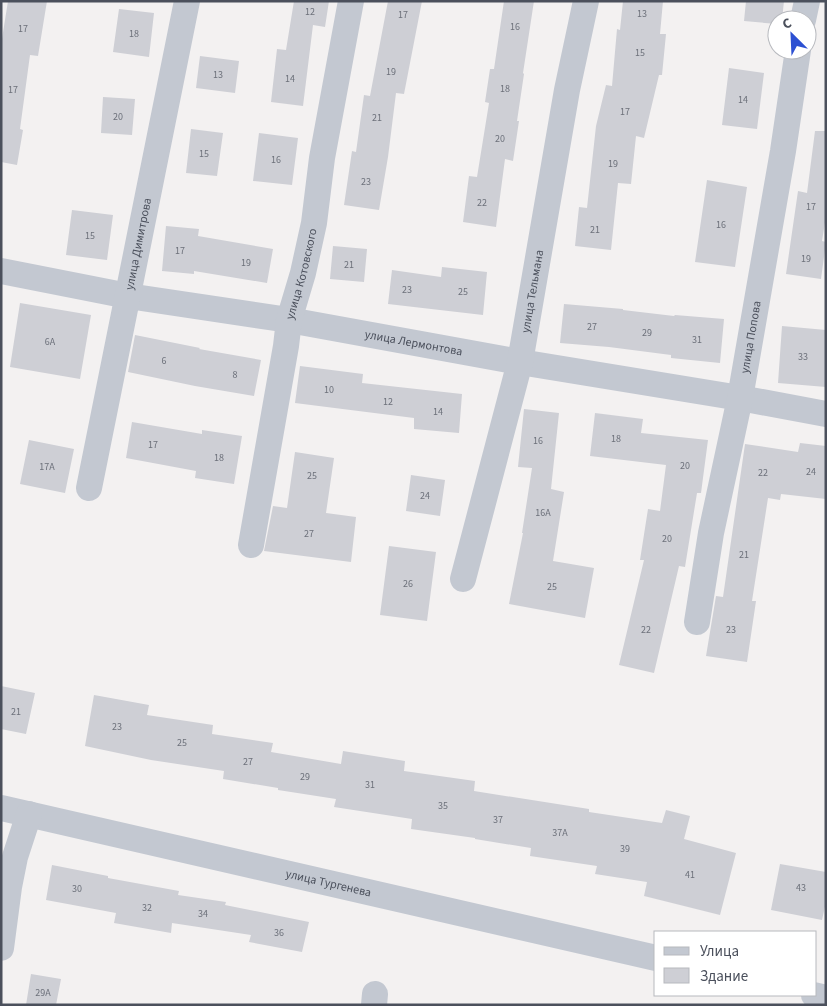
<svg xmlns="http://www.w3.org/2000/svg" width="827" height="1006" font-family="'Source Sans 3',sans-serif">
<rect width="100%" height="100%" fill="#f3f1f1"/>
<!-- building -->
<path fill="#cecfd5" d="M8 1H47L38 56 30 55 20 129 23 130 17 165 1 162V45Z
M294 1H329L325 27 313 25 303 106 271 102 277 49 286 50Z
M388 1H422L404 94 396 93 388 157 379 210 344 205 352 151 356 152 364 95 370 96Z
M504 1H534L523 73 524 74 517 121H519L513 161 505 159 496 227 463 222 469 176 477 177 489 103 485 102 490 69H494Z
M623 1H663L660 34H666L662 75H659L644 138 636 136 631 184 618 183 611 250 575 246 579 207 587 208 596 126 606 85 612 86 617 29 620 30Z
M746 1H784L782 20H777V24L744 21Z
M119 9 154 13 149 57 113 52Z
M200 56 239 61 235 93 196 88Z
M729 68 764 73 757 129 722 125Z
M103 97 135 99 132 135 101 133Z
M191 129 223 133 217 176 186 173Z
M815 131H826V216L822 241 826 242 821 279 786 274 798 191 807 193Z
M259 133 298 138 292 185 253 181Z
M707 180 747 187 735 267 695 262Z
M72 210 113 215 107 260 66 255Z
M166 226 199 229 198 236 273 249 267 283 194 271V274L162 271Z
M333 246 367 249 364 282 330 279Z
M442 267 487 272 483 315 388 304 392 270 441 277Z
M20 303 91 315 80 379 10 367Z
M564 304 623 309V310L674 316 675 315 724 319 720 363 671 358V355L609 347 560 343Z
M782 326 826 330V387L778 383Z
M135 335 200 348 199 349 261 360 254 396 195 386 128 372Z
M300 366 363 374 362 383 462 394 459 433 414 429V418L295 403Z
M524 409 559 413 551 489 564 492 553 561 594 568 585 618 509 604 523 533H522L532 468 518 467Z
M595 413 643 419 641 433 708 440 701 493H697L685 567 679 566 654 673 619 665 644 560H640L648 509 660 511 666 465 590 456Z
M132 422 202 434V430L242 436 234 484 195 478 196 471 126 458Z
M29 440 74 449 65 493 20 484Z
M800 443 826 446V499L781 494 780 500 768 498 752 601H756L747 662 706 656 716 596 723 597 745 444 798 452Z
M295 452 334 458 326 513 356 517 351 562 264 551 273 506 287 508Z
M411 475 445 480 440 516 406 511Z
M389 546 436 552 427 621 380 615Z
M1 686 35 693 26 734 1 729Z
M94 695 149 705 147 715 213 725 212 734 273 743 271 752 341 764 343 751 405 761 404 771 475 781 474 791 589 809V812L662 823 666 810 690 816 684 839 736 853 720 915 644 896 647 882 595 874 597 866 530 856 531 848 475 839V838L411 829 412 819 334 807 336 799 278 790V788L223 779 224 771 151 760 85 746Z
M780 864 826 872V902L822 920 771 910Z
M52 865 108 876V878L179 891 178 895 226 902 225 905 309 922 302 952 249 942 251 935 172 923 171 933 114 923 116 913 46 900Z
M31 974 61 979 56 1005H26Z"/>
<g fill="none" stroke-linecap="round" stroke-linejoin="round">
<!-- minor -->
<g stroke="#c3c8d1" stroke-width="26">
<path d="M803 20 807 1"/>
<path id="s1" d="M1 271 128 296 289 320 520 362 740 398 826 414"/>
<path id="s2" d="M89 488 187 1"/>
<path id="s3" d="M251 545 286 346 289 320 303 273 314 223 322 158 351 1"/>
<path id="s4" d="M463 579 520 362 567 90 586 1"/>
<path id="s5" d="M697 622 711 533 740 398 783 151 798 50"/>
<path id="s6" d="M1 808 656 958"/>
<path d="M1 948 9 887 15 857 29 814"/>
<path d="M814 995 826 998"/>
<path d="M374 1005 375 994"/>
</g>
</g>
<g text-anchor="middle" stroke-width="5" stroke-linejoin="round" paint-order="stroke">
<!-- number labels -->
<g font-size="10" fill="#6c707a">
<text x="310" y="15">12</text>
<text x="642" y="17">13</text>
<text x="403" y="18">17</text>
<text x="515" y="30">16</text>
<text x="23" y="32">17</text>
<text x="134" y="37">18</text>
<text x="640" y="56">15</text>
<text x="391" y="75">19</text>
<text x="218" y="78">13</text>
<text x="290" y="82">14</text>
<text x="505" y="92">18</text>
<text x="13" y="93">17</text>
<text x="743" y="103">14</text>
<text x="625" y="115">17</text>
<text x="118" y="120">20</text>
<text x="377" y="121">21</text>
<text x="500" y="142">20</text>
<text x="204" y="157">15</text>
<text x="276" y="163">16</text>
<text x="613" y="167">19</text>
<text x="366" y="185">23</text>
<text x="482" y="206">22</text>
<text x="811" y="210">17</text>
<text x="721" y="228">16</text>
<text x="595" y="233">21</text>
<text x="90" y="239">15</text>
<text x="180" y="254">17</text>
<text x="806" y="262">19</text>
<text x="246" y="266">19</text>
<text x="349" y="268">21</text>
<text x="407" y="293">23</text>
<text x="463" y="295">25</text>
<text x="592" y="330">27</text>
<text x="647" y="336">29</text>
<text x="697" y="343">31</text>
<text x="50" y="345">6А</text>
<text x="803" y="360">33</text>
<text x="164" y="364">6</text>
<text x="235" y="378">8</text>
<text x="329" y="393">10</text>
<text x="388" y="405">12</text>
<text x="438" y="415">14</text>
<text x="616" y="442">18</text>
<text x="538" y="444">16</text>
<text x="153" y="448">17</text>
<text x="219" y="461">18</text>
<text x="685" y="469">20</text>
<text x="47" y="470">17А</text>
<text x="811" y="475">24</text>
<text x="763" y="476">22</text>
<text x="312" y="479">25</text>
<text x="425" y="499">24</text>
<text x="543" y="516">16А</text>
<text x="309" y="537">27</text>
<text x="667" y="542">20</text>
<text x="744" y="558">21</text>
<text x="408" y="587">26</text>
<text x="552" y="590">25</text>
<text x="646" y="633">22</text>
<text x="731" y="633">23</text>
<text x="16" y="715">21</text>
<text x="117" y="730">23</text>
<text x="182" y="746">25</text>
<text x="248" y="765">27</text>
<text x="305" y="780">29</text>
<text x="370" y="788">31</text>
<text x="443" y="809">35</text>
<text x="498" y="823">37</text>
<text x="560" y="836">37А</text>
<text x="625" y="852">39</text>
<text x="690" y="878">41</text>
<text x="801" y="891">43</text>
<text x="77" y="892">30</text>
<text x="147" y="911">32</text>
<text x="203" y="917">34</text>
<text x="279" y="936">36</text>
<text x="43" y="996">29А</text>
</g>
<!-- street labels -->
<g font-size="12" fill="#4b505c" stroke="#fff">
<text dy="4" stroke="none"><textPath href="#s2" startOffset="249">улица Димитрова</textPath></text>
<text dy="4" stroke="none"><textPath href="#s3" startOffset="276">улица Котовского</textPath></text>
<text dy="4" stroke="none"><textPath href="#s4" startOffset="296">улица Тельмана</textPath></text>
<text dy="4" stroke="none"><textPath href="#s5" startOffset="290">улица Попова</textPath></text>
<text dy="4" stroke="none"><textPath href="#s1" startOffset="419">улица Лермонтова</textPath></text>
<text dy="4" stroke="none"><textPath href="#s6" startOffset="336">улица Тургенева</textPath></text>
</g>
</g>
<!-- border -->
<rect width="827" height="1006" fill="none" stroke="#4b505c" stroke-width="5"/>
<!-- legend -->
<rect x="654" y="931" width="162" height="65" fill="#ffffff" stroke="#b7b9be"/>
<rect x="664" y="947" width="25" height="8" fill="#c3c8d1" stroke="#b7b9be"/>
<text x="700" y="956" font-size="15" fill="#4b505c">Улица</text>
<rect x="664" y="968" width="25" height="15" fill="#cecfd5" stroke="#b7b9be"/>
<text x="700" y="981" font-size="15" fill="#4b505c">Здание</text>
<!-- north arrow -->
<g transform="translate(792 35) rotate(336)"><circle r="24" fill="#ffffff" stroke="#b7b9be"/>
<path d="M0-4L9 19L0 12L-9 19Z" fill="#2c50d2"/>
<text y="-8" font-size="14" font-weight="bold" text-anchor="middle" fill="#4b505c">С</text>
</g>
</svg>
